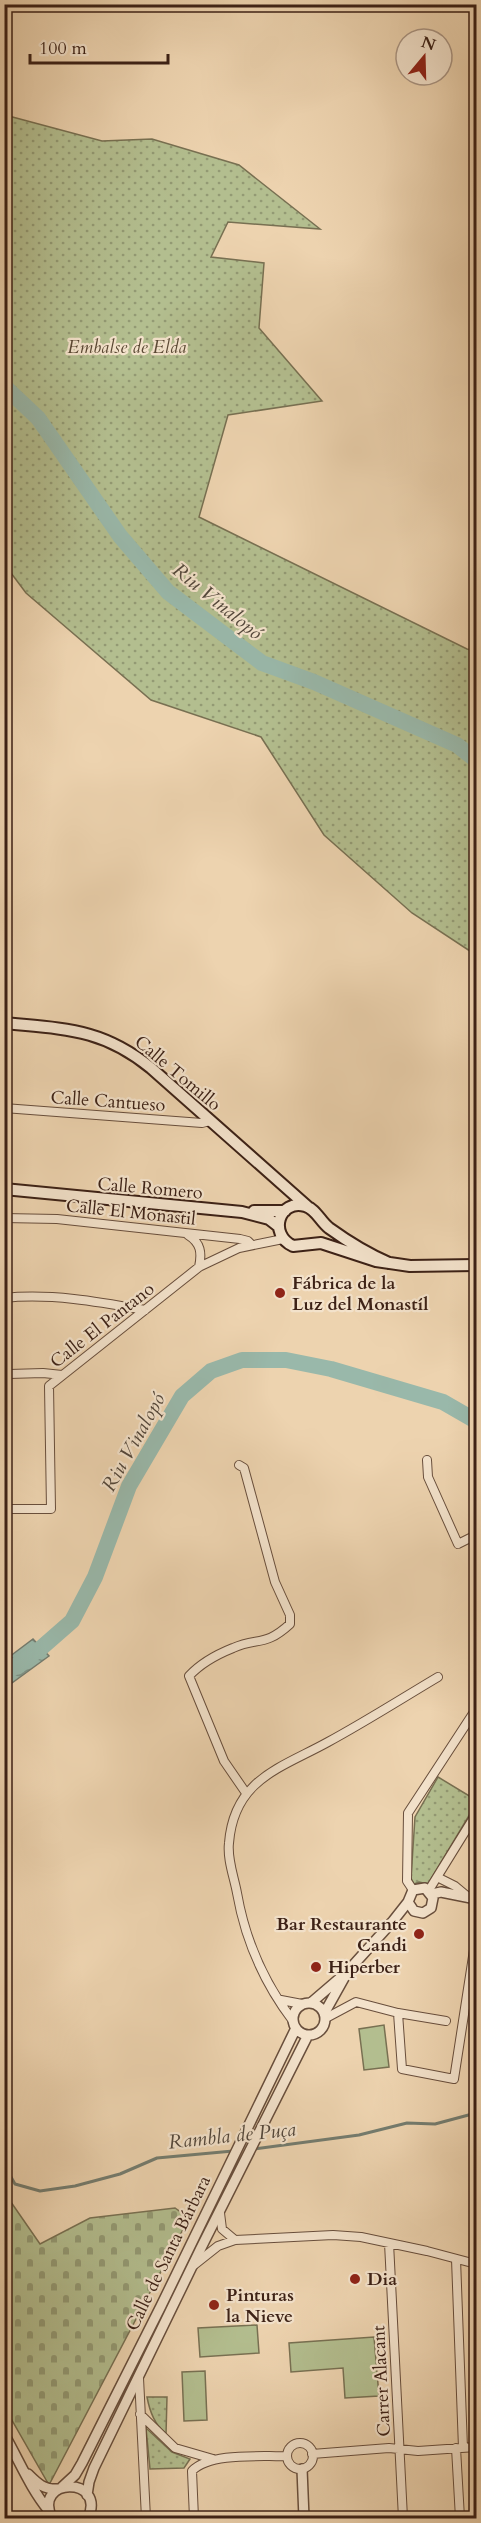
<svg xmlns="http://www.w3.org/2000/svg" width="481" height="2523" font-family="Cardo,serif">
<defs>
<pattern id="grass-dots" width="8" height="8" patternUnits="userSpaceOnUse" patternTransform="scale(1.5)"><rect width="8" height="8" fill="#b3be8f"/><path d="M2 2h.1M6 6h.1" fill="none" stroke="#939a74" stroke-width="1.8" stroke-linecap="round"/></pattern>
<pattern id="cemetery-stones" width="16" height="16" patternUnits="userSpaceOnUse" patternTransform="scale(1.5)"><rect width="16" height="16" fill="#b3be8f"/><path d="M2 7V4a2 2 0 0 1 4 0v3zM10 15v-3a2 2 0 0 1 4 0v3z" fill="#939a74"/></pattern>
<pattern id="water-waves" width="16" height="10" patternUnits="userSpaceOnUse" patternTransform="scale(1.5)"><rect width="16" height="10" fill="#99b8aa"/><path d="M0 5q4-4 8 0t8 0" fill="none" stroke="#7e9589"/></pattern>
</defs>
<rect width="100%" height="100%" fill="#edd3af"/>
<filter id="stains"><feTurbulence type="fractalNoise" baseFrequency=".00333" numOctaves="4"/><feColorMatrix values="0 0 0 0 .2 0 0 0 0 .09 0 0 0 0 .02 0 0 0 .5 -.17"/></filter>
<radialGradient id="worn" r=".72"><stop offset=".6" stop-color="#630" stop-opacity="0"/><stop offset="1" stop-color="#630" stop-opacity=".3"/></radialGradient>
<!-- grass -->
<path fill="url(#grass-dots)" stroke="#787052" stroke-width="1.5" d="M5 115 102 141 152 139 239 165 320 229 228 222 211 257 264 263 259 328 322 401 228 415 199 517 467 649 476 651V955L412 913 324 835 261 737 151 700 26 593 5 565Z
M438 1777 476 1800V1804L428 1884 419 1882 414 1884 411 1878 415 1817Z
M147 2397H167L166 2435C155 2424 150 2413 147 2397Z
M146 2428 172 2452 190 2459 184 2468 150 2469Z"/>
<!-- cemetery -->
<path fill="url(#cemetery-stones)" stroke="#787052" stroke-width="1.5" d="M4 2192 40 2244 90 2218 175 2208 189 2218 49 2485 5 2408Z"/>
<!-- pitch -->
<path fill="#b3be8f" stroke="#787052" stroke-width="1.5" d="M384 2025 389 2067 364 2070 359 2029Z
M257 2325 259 2353 200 2357 198 2328Z
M374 2337 379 2396 345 2398 343 2368 291 2372 289 2343Z
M205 2371 207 2420 184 2421 182 2372Z"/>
<!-- water -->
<path fill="url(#water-waves)" stroke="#747c6f" stroke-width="1.5" d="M33 1639 49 1656 5 1688V1660Z"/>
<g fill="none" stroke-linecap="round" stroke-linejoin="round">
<!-- shore -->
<path stroke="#6a6c60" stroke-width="1.5" d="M4 1664 10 1663 31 1648 38 1654 37 1657 4 1681"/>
<!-- stream -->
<path stroke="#747c6f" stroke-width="3" d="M254 2149 359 2135 407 2123 435 2124 476 2113
M4 2165 15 2184 40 2191 75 2186 120 2174 157 2158 233 2151"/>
<!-- river -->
<path stroke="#99b8aa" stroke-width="16" d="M4 386 38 418 120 536 168 592 262 663 314 682 457 745 476 760
M4 1674 40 1649 72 1621 95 1577 129 1486 182 1396 211 1371 242 1360H286L331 1369 443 1402 476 1421"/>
<defs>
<path id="minor" d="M4 1108 202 1123 210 1121
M4 1218 57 1219 240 1239 248 1241 252 1245
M188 1235C201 1243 202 1253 199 1267
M4 1298C51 1293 100 1302 145 1310
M4 1377 9 1374 43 1373 62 1375
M427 1460 428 1477 458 1544 476 1535
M239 1465 244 1468 275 1582 290 1615V1624C265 1647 258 1637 233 1648 218 1654 200 1664 189 1676L224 1761 246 1793
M4 1509H51L49 1386 199 1267 239 1248 283 1239
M437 1877 455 1886 467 1896
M413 1890 407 1881 408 1813 476 1709
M429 1890 476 1814
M281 2000 302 2004
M398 2013 402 2069 454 2079 476 1937
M326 2018 356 2002 398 2013 446 2021
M293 2021C265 1984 245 1939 237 1893 234 1877 227 1859 229 1843 234 1779 281 1768 328 1742 365 1722 401 1699 438 1677
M220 2213 222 2229 235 2240
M389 2243 403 2518
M456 2259 463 2448
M194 2265 218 2246 235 2240 333 2235 361 2237 427 2251 476 2264
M139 2378 146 2518
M140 2414 175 2448 213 2459
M287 2456a13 13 0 1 1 26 0a13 13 0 1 1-26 0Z
M456 2448 460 2518
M312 2454 389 2448 418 2451 476 2447
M194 2518 192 2471C210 2452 262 2457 287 2456"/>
<path id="tertiary" d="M432 1894 441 1892 476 1899
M312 2002 347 1972 393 1921 408 1902 413 1890 425 1888 433 1898 431 1908 423 1913 414 1911 408 1902
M293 2019a16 16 0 1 1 32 0a16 16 0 1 1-32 0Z
M325 2012 344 1978
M4 2434C19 2460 30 2488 49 2511
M302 2469 304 2518
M28 2474C38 2484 44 2490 59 2489
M62 2487 75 2475 82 2463 161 2306 296 2028
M87 2495 89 2482 94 2468 201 2248 308 2035
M52 2518C32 2477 107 2476 88 2518"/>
<path id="secondary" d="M4 1023C64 1029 102 1028 151 1068L308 1207
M4 1189 242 1212 269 1219 278 1226
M254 1211H285
M389 1263C368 1254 347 1241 329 1228 320 1221 316 1209 305 1206 279 1199 268 1234 293 1246L321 1243 376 1261 410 1266 476 1265"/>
</defs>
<!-- minor casing -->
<use href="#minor" stroke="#684e3c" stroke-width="10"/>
<!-- tertiary casing -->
<use href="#tertiary" stroke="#684e3c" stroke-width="12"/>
<!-- secondary casing -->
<use href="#secondary" stroke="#3c2116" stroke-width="14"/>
<!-- minor -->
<use href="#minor" stroke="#f3e2cb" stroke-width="8"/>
<!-- tertiary -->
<use href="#tertiary" stroke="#f3e2cb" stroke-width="9"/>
<!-- secondary -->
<use href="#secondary" stroke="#f3e2cb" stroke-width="10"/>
</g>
<!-- markers -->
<g fill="#8f2418" stroke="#f3e2cb" stroke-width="2">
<circle cx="280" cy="1293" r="6"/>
<circle cx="419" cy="1934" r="6"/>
<circle cx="316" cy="1967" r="6"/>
<circle cx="355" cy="2279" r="6"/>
<circle cx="214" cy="2305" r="6"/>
</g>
<g text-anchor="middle" stroke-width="4.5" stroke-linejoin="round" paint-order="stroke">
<!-- park labels -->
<g font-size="18" font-style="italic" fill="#5a4834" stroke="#f3e2cb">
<text x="127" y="353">Embalse de Elda</text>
</g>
<!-- street labels -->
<g font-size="18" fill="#3c2116" stroke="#f3e2cb">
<text transform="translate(178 1073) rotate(40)" y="6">Calle Tomillo</text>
<text transform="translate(108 1101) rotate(4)" y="6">Calle Cantueso</text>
<text transform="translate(150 1188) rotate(5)" y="6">Calle Romero</text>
<text transform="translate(131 1212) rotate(6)" y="6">Calle El Monastil</text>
<text transform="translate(102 1325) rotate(-38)" y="6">Calle El Pantano</text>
<text transform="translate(168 2253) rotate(-64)" y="6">Calle de Santa Bárbara</text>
<text transform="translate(381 2381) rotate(-93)" y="6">Carrer Alacant</text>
</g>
<!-- poi labels -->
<g font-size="18" font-weight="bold" fill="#3c2116" stroke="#f3e2cb" text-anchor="start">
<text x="292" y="1289">Fábrica de la<tspan x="292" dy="21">Luz del Monastíl</tspan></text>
<text x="407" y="1930" text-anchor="end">Bar Restaurante<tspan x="407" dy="21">Candi</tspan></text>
<text x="328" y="1973">Hiperber</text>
<text x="367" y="2285">Dia</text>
<text x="226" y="2301">Pinturas<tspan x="226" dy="21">la Nieve</tspan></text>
</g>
<!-- water labels -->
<g font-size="20" font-style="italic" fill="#53473b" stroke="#f3e2cb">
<text transform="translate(218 601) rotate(39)" y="7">Riu Vinalopó</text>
<text transform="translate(133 1442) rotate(-61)" y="7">Riu Vinalopó</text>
<text transform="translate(232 2135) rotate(-6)" y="7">Rambla de Puça</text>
</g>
</g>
<!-- margin -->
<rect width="481" height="2523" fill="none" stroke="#edd3af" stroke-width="24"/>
<rect x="6" y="6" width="469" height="2511" fill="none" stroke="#3c2116" stroke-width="3"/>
<rect x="12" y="12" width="457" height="2499" fill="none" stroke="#3c2116" stroke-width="1.5"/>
<!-- north arrow -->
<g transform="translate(424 57) rotate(19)"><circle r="28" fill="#f3e2cb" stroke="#aa9583" stroke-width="1.5"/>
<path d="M0-4.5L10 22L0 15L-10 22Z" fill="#8f2418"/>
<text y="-9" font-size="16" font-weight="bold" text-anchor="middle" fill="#3c2116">N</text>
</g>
<!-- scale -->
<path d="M30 54v9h138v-9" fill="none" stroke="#3c2116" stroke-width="3"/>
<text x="39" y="54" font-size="18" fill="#3c2116" stroke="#f3e2cb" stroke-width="4.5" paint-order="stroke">100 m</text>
<rect width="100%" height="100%" filter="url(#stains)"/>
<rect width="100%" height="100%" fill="url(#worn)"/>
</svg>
